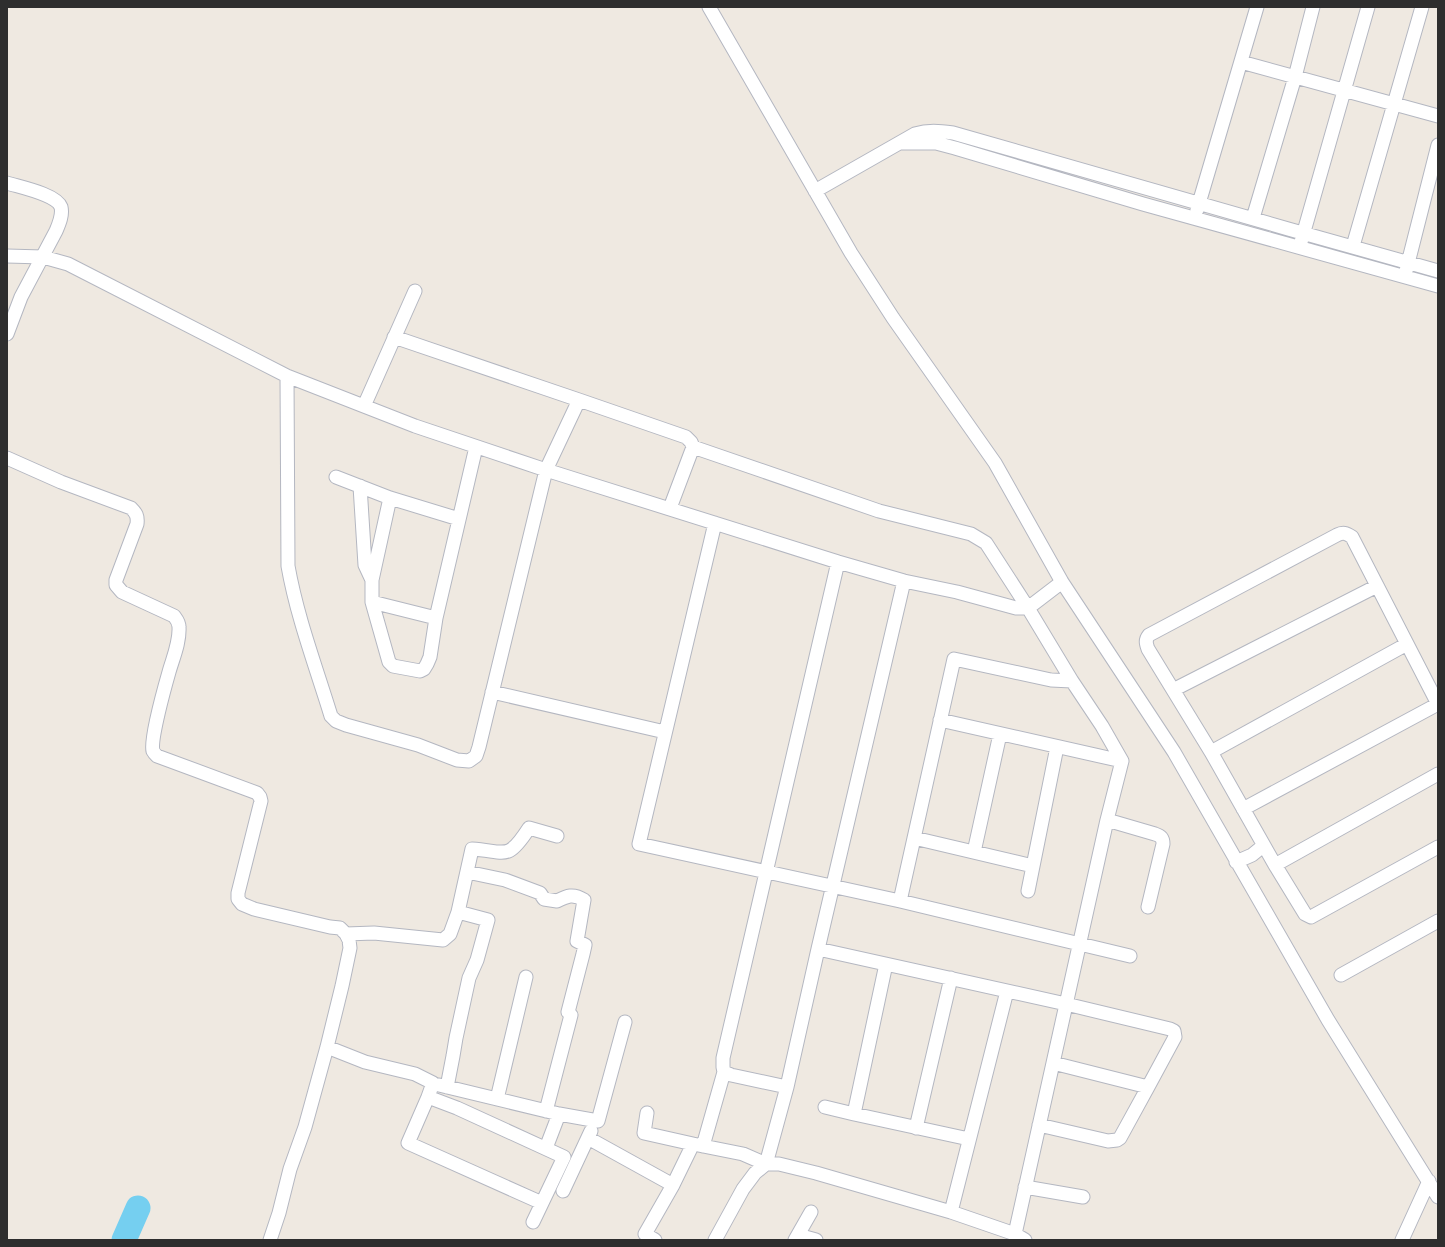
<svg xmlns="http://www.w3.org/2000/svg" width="1445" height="1247" font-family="Signika,sans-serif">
<rect width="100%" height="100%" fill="#efe9e1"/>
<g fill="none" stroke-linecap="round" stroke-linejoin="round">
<!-- river -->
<path stroke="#75cff0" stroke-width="25" d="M124 1240 138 1208"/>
<defs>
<path id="street" d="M709 7 851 253 893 318 995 463 1062 582 1174 752 1328 1020 1438 1197
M1241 62 1438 116
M901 143H936L955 148 1143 204 1438 286
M7 183C19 187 56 194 61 207 63 215 59 224 56 231L21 297 7 334
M815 191 915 134C928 130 939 131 953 133 1114 179 1276 226 1438 271
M1197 210 1257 7
M1253 218 1295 77 1313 7
M1301 242 1368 7
M1353 246 1422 7
M7 256 43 257 68 264 287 376 415 426 546 470 838 562 904 581 957 592 1016 608H1028L1062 582
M1406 271 1438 145
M287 376 288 566C297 617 316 667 331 716L336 721 346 725 418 745 457 760 469 761 476 756 479 747 546 470 579 400 394 337
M579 400 686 437 691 442 693 447 670 508
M364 406 415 291
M693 447 879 511 971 534 986 543 1028 608 1072 681 1102 726 1122 761 1107 820 1015 1234
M7 458 61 482 131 508C136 513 138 516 137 524L116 580V585L122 592 174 616C177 620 179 622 179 627 180 642 173 658 169 672 165 686 150 740 153 751 154 753 156 755 157 756L257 793 260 797 261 801 238 893V899L242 904 254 909 330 927 340 928 346 934 349 940 350 948 342 986 327 1047 305 1127 290 1169 279 1213 270 1240
M336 477 390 498 459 519
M360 486 365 565 372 580
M390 498 372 580V602L389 662 393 666 420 671 424 669 427 664 430 657 436 618 476 447
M715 523 639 844 900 901 1130 956
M372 602 436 618
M1173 690 1377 586
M492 692 665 732
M1438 704 1352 537C1346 533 1343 532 1337 535L1149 635C1145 640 1146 643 1148 649L1211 752 1275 865 1438 774
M940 720 1122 761
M1211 752 1407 644
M1243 809 1438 704
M1107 820 1155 834C1161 836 1163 838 1163 844L1148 907
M914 838 1033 866
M974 852 1000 734
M1236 862 1252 855 1263 846
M1275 865 1305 914 1311 917 1438 847
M467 872 505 880 540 893 544 899 557 901C567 896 573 893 584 900L577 941 585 945 583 954 568 1012 571 1015 546 1111
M1028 891 1057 747
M900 901 954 659 1051 680 1072 681
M346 934 374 933 443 940 450 934 458 912
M818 949 1066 1004 1170 1029 1174 1031 1175 1037 1148 1087 1120 1138 1117 1140 1108 1141 1039 1125
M1341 975 1438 921
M327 1047 365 1062 415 1074 433 1083 428 1097 457 1108 564 1157 533 1222
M1053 1063 1148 1087
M439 1085 559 1114 598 1121 625 1022
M447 1087 453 1056 456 1038 469 978 477 960 488 920 458 912 472 849C506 851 507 862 529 828L557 836
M787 1087 731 1075 724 1072 723 1067V1058L838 562
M428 1097 408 1143 542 1203
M497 1099 526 977
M825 1107 854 1114 969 1139
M647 1113 644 1133 693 1144 743 1154 766 1164H779L816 1173 951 1212 1015 1234 1025 1240
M854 1114 886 964
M916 1128 951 978
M588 1138 673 1185
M703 1146 724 1072
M546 1148 559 1114
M1025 1187 1083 1197
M563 1191 591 1131
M951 1212 1007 991
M798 1235 816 1240
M655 1240 645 1234 673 1185 693 1144
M715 1240 743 1189 755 1173 766 1164 787 1087 818 949 904 581
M795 1240 811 1212
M1402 1240 1429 1181"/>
</defs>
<!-- street casing -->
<use href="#street" stroke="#b4b7c1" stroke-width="15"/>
<!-- street -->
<use href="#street" stroke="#fff" stroke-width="13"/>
</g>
<!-- border -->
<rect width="1445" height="1247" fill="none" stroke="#2e2e2e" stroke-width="16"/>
</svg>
